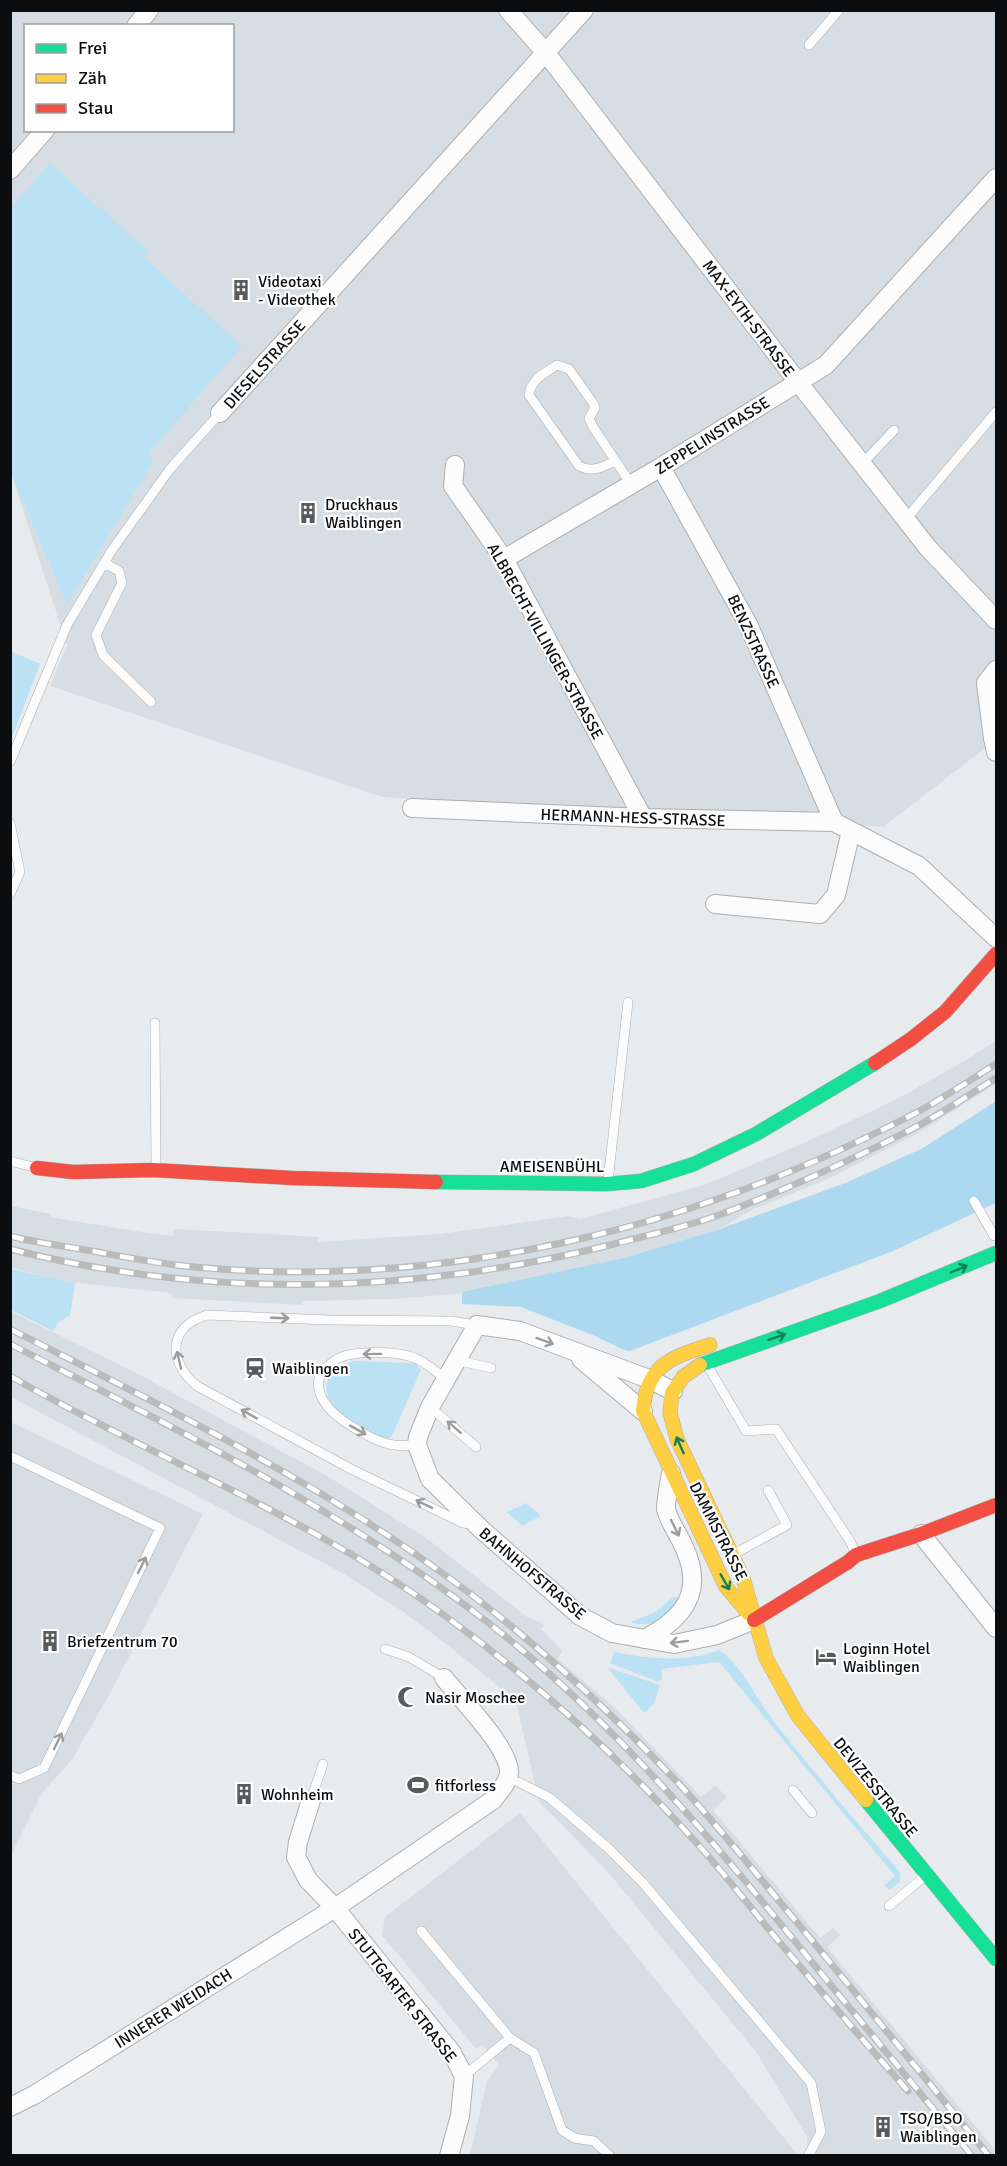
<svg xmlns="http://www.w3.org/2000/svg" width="1007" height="2166" font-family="Signika,sans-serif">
<rect width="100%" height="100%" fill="#e8ebee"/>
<!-- built -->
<path fill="#d6dee3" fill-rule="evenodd" d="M11 11H996V740L883 827 382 797 50 686 67 645 11 473ZM26 26H232V130H26Z
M996 1041V1084L920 1132 828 1179 754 1209 717 1230 624 1258 581 1269 456 1294 393 1299 303 1301 302 1305 172 1298V1293L69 1282 11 1268V1206L51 1214 50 1217 148 1233 173 1236V1229L270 1234 318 1237V1242L440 1234 568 1216 580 1219 704 1185 804 1143 897 1099 966 1060Z
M10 1311 138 1374 329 1477 429 1540 527 1617 542 1623 544 1626 541 1629 563 1651 557 1658 618 1711 701 1797 715 1785 727 1797 713 1810 820 1938 833 1928 840 1935 827 1947 996 2151V2155H807V2137L757 2053 608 1872 539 1802 516 1701 450 1647 402 1611 344 1574 11 1397Z
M11 1422 203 1514 113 1688 73 1758 42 1793 11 1855Z
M520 1813 798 2155H470L487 2081 499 2065 482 2044 476 2049 382 1935 385 1917Z"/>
<!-- green -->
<path fill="#bbe1f5" d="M50 163 149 252 144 257 146 259 242 346 149 453 153 462 67 604 11 474V207Z
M11 651 40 664 11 740Z
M11 1269 75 1283 70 1315 58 1323 53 1331 11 1310Z
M354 1361 411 1363 417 1365 421 1370 392 1436 386 1440C366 1430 320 1411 327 1382 331 1367 340 1365 354 1361Z
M526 1503 541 1516 522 1526 507 1512Z
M673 1597 679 1598C666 1619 655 1629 630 1622L654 1613Z
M719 1650C742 1666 753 1694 770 1716 811 1770 856 1821 900 1872V1882L889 1890 884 1886 895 1876 719 1662 661 1669 662 1680 656 1681 610 1663 614 1652C649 1659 685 1663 719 1650Z
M607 1667 660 1685 654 1704 644 1713Z"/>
<!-- forest -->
<path fill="#acd8f0" d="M996 1101V1203L893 1251 630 1351 624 1350 595 1336 521 1307 462 1304V1292L624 1258 717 1230 848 1182 923 1148Z"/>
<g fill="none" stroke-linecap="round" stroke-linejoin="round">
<defs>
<path id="lane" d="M809 45 839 10
M615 461C602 467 593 473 579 466L529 395C531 379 545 373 557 365L569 369 593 403 595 408 589 418 593 427 631 484
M862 464 894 430
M906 519 996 412
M104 563 119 571 122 583 96 635 103 655 151 702
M10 762 67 625 112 550 170 469 220 413
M10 823 20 872 10 894
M155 1023 156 1168
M10 1161 37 1168
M608 1181 628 1002
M974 1201 994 1236
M456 1360 491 1368
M706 1363 746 1431 776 1429 850 1541 855 1552
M430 1407 476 1447
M417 1445C409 1445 401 1446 394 1445 378 1443 361 1432 348 1424 323 1408 302 1380 337 1359 353 1350 398 1351 415 1358 426 1363 436 1371 445 1379
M10 1456 160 1528 44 1768 19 1779 10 1775
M471 1524 463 1523 351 1469 197 1386C168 1362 167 1327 207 1315L329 1320 450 1321 477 1325
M734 1554 787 1525 768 1490
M385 1649 409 1657 444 1678
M518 1782 550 1798 608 1848 643 1883 811 2083 821 2132 808 2156
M793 1790 812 1813
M311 1800 323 1764
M889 1906 924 1877
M421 1931 510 2038
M464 2076 510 2038 534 2053 562 2130 574 2138 594 2141 610 2156"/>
<path id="street" d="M508 10 546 53 798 382 928 548 996 620
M136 26 149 10
M10 170 45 130
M220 413 584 10
M455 465 453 486 504 559 643 818
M661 467 748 624 834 822
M504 559 661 467 826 365 996 178
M996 670 986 683 993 738 996 752
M412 808 643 818 834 822 919 866 996 938
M715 904 820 914 836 895 851 831
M581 1359 643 1411
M673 1391 649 1379 520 1331 477 1325 430 1407 418 1437 417 1445 430 1479 482 1530 563 1601 580 1616 612 1633 674 1644 717 1635 754 1620
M921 1534 996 1628
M644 1639C684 1619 705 1592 684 1547 679 1535 669 1522 666 1509 665 1505 670 1480 671 1473
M311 1800 298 1842 296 1857 308 1880 335 1908 452 2053 464 2076 460 2116 449 2156
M10 2107 34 2095 335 1908 493 1800C499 1792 509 1782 509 1772 509 1747 460 1698 444 1678"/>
<path id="fast" d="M436 1182 607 1184 641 1181 694 1164 756 1134 875 1063
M700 1365 880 1301 996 1253
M866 1800 996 1959"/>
<path id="slow" d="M710 1345C671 1357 646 1366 643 1411L726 1587 748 1613
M700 1365 683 1377 672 1393 670 1413 677 1439 743 1578 766 1658 798 1716 866 1800"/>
<path id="jam" d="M875 1063 911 1039 945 1012 996 954
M37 1168 73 1172 153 1170 292 1178 436 1182
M754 1620 848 1562 856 1555 921 1534 996 1505"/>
</defs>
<!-- lane casing -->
<use href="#lane" stroke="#acaeb0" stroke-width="10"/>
<!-- street casing -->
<use href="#street" stroke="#acaeb0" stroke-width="20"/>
<!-- fast casing -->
<use href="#fast" stroke="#acaeb0" stroke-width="15"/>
<!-- slow casing -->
<use href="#slow" stroke="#acaeb0" stroke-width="15"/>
<!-- jam casing -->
<use href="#jam" stroke="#acaeb0" stroke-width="15"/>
<!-- lane -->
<use href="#lane" stroke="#fcfcfc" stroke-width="9"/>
<!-- street -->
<use href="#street" stroke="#fcfcfc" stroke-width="18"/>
<!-- fast -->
<use href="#fast" stroke="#16e098" stroke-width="14"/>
<!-- slow -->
<use href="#slow" stroke="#ffcf43" stroke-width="14"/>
<!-- jam -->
<use href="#jam" stroke="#f24e42" stroke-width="14"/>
<defs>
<path id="rail" d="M10 1236C37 1243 65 1246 92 1251 125 1257 160 1264 194 1267 441 1290 689 1230 908 1117 938 1102 967 1082 996 1064
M10 1249C210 1300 416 1294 614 1244 649 1235 685 1227 719 1215 785 1190 850 1161 912 1129 941 1114 969 1095 996 1078
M10 1329C154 1402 300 1472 431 1565 522 1629 604 1705 680 1785 727 1836 770 1891 815 1944 873 2015 931 2085 989 2156
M10 1344C174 1428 340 1508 486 1621 617 1722 721 1851 825 1978 874 2037 923 2096 972 2156
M10 1376C153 1458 313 1518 445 1616 535 1681 618 1756 692 1838 720 1868 745 1901 771 1932 816 1986 862 2039 908 2091"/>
</defs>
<!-- rail casing -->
<use href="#rail" stroke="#babbbb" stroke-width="7"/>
<!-- rail -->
<use href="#rail" stroke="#fff" stroke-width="4.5" stroke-dasharray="14" stroke-linecap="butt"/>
</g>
<!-- one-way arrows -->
<defs><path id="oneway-shaft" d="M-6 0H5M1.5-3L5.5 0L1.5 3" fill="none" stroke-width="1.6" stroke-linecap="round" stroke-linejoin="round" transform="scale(1.5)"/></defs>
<g stroke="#11815a">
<use href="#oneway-shaft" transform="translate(959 1269) rotate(-23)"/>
<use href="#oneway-shaft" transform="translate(777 1337) rotate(-19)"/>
<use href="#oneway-shaft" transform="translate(680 1445) rotate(-114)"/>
<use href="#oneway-shaft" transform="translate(725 1582) rotate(60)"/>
</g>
<g stroke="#9c9c9d">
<use href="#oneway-shaft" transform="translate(280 1318) rotate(2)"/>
<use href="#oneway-shaft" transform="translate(545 1341) rotate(20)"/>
<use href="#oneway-shaft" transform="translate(372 1354) rotate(179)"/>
<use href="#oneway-shaft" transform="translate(179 1360) rotate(-103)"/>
<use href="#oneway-shaft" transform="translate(249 1414) rotate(-151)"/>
<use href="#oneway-shaft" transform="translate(454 1427) rotate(-139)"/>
<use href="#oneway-shaft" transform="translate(358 1430) rotate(29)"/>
<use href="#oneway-shaft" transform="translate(424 1504) rotate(-154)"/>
<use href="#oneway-shaft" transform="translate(675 1528) rotate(64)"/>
<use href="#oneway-shaft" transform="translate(142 1565) rotate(-64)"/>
<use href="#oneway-shaft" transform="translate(679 1642) rotate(173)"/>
<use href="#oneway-shaft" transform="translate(58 1741) rotate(-64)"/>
</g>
<!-- icons -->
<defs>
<symbol id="building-bare" viewBox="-9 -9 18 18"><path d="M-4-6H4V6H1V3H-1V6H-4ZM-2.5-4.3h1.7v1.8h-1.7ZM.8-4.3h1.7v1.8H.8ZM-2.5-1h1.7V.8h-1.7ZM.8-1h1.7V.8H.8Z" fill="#585b5c" stroke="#fff" stroke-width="2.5" paint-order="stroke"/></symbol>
<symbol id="station-bare" viewBox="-9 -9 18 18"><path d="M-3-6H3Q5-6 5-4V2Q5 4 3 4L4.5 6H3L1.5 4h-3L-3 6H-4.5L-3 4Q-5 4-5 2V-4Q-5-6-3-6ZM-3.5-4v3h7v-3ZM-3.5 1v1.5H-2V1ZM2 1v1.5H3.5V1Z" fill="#585b5c" stroke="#fff" stroke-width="2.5" paint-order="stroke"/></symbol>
<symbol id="hotel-bare" viewBox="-9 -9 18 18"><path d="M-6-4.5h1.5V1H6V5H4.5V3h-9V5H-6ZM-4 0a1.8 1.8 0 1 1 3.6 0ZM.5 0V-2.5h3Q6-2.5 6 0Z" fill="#585b5c" stroke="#fff" stroke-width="2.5" paint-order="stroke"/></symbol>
<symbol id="mosque-bare" viewBox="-9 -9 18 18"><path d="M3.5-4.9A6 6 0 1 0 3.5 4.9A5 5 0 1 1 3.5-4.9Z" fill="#585b5c" stroke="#fff" stroke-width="2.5" paint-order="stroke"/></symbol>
<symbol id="stadium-bare" viewBox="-9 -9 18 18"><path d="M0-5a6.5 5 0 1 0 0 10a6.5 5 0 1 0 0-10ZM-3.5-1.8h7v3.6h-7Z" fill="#585b5c" stroke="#fff" stroke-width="2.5" paint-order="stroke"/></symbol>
</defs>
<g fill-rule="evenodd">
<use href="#building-bare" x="226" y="275" width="30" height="30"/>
<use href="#building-bare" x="293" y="498" width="30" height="30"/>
<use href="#station-bare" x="240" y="1353" width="30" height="30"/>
<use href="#building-bare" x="35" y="1626" width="30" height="30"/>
<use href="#hotel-bare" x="811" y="1642" width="30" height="30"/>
<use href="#mosque-bare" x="393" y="1682" width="30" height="30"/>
<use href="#stadium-bare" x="403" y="1770" width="30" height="30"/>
<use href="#building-bare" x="229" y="1779" width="30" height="30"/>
<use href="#building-bare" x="868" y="2112" width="30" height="30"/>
</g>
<g text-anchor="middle" stroke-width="4.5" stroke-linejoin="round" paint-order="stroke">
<!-- poi labels -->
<g font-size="16" fill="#0b0d0e" stroke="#fff" text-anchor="start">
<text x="258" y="287">Videotaxi<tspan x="258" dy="18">- Videothek</tspan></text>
<text x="325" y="510">Druckhaus<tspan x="325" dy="18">Waiblingen</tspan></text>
<text x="272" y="1374">Waiblingen</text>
<text x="67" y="1647">Briefzentrum 70</text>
<text x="843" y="1654">Loginn Hotel<tspan x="843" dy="18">Waiblingen</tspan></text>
<text x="425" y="1703">Nasir Moschee</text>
<text x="435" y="1791">fitforless</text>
<text x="261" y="1800">Wohnheim</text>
<text x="900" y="2124">TSO/BSO<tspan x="900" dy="18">Waiblingen</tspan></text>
</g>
<!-- street labels -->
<g font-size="16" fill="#0b0d0e" stroke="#fff">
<text transform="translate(749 318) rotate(53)" y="6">MAX-EYTH-STRASSE</text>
<text transform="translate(264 364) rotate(-48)" y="6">DIESELSTRASSE</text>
<text transform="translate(712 435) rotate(-32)" y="6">ZEPPELINSTRASSE</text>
<text transform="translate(546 641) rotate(61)" y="6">ALBRECHT-VILLINGER-STRASSE</text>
<text transform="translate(754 641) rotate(65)" y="6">BENZSTRASSE</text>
<text transform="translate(633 817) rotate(2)" y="6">HERMANN-HESS-STRASSE</text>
<text x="552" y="1172">AMEISENBÜHL</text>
<text transform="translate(719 1531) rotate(63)" y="6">DAMMSTRASSE</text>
<text transform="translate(533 1573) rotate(40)" y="6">BAHNHOFSTRASSE</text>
<text transform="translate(876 1787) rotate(51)" y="6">DEVIZESSTRASSE</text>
<text transform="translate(403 1995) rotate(52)" y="6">STUTTGARTER STRASSE</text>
<text transform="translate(173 2008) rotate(-32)" y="6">INNERER WEIDACH</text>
</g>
</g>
<!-- border -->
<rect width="1007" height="2166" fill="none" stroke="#0b0d0e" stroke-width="24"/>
<!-- legend -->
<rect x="24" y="24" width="210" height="108" fill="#ffffff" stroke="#9d9e9f" stroke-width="1.5"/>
<rect x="36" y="44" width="30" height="9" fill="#16e098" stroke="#9d9e9f" stroke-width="1.5"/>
<text x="78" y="54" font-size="18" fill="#0b0d0e">Frei</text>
<rect x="36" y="74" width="30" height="9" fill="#ffcf43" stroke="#9d9e9f" stroke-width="1.5"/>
<text x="78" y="84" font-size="18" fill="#0b0d0e">Zäh</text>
<rect x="36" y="104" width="30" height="9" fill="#f24e42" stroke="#9d9e9f" stroke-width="1.5"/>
<text x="78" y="114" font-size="18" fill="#0b0d0e">Stau</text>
</svg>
